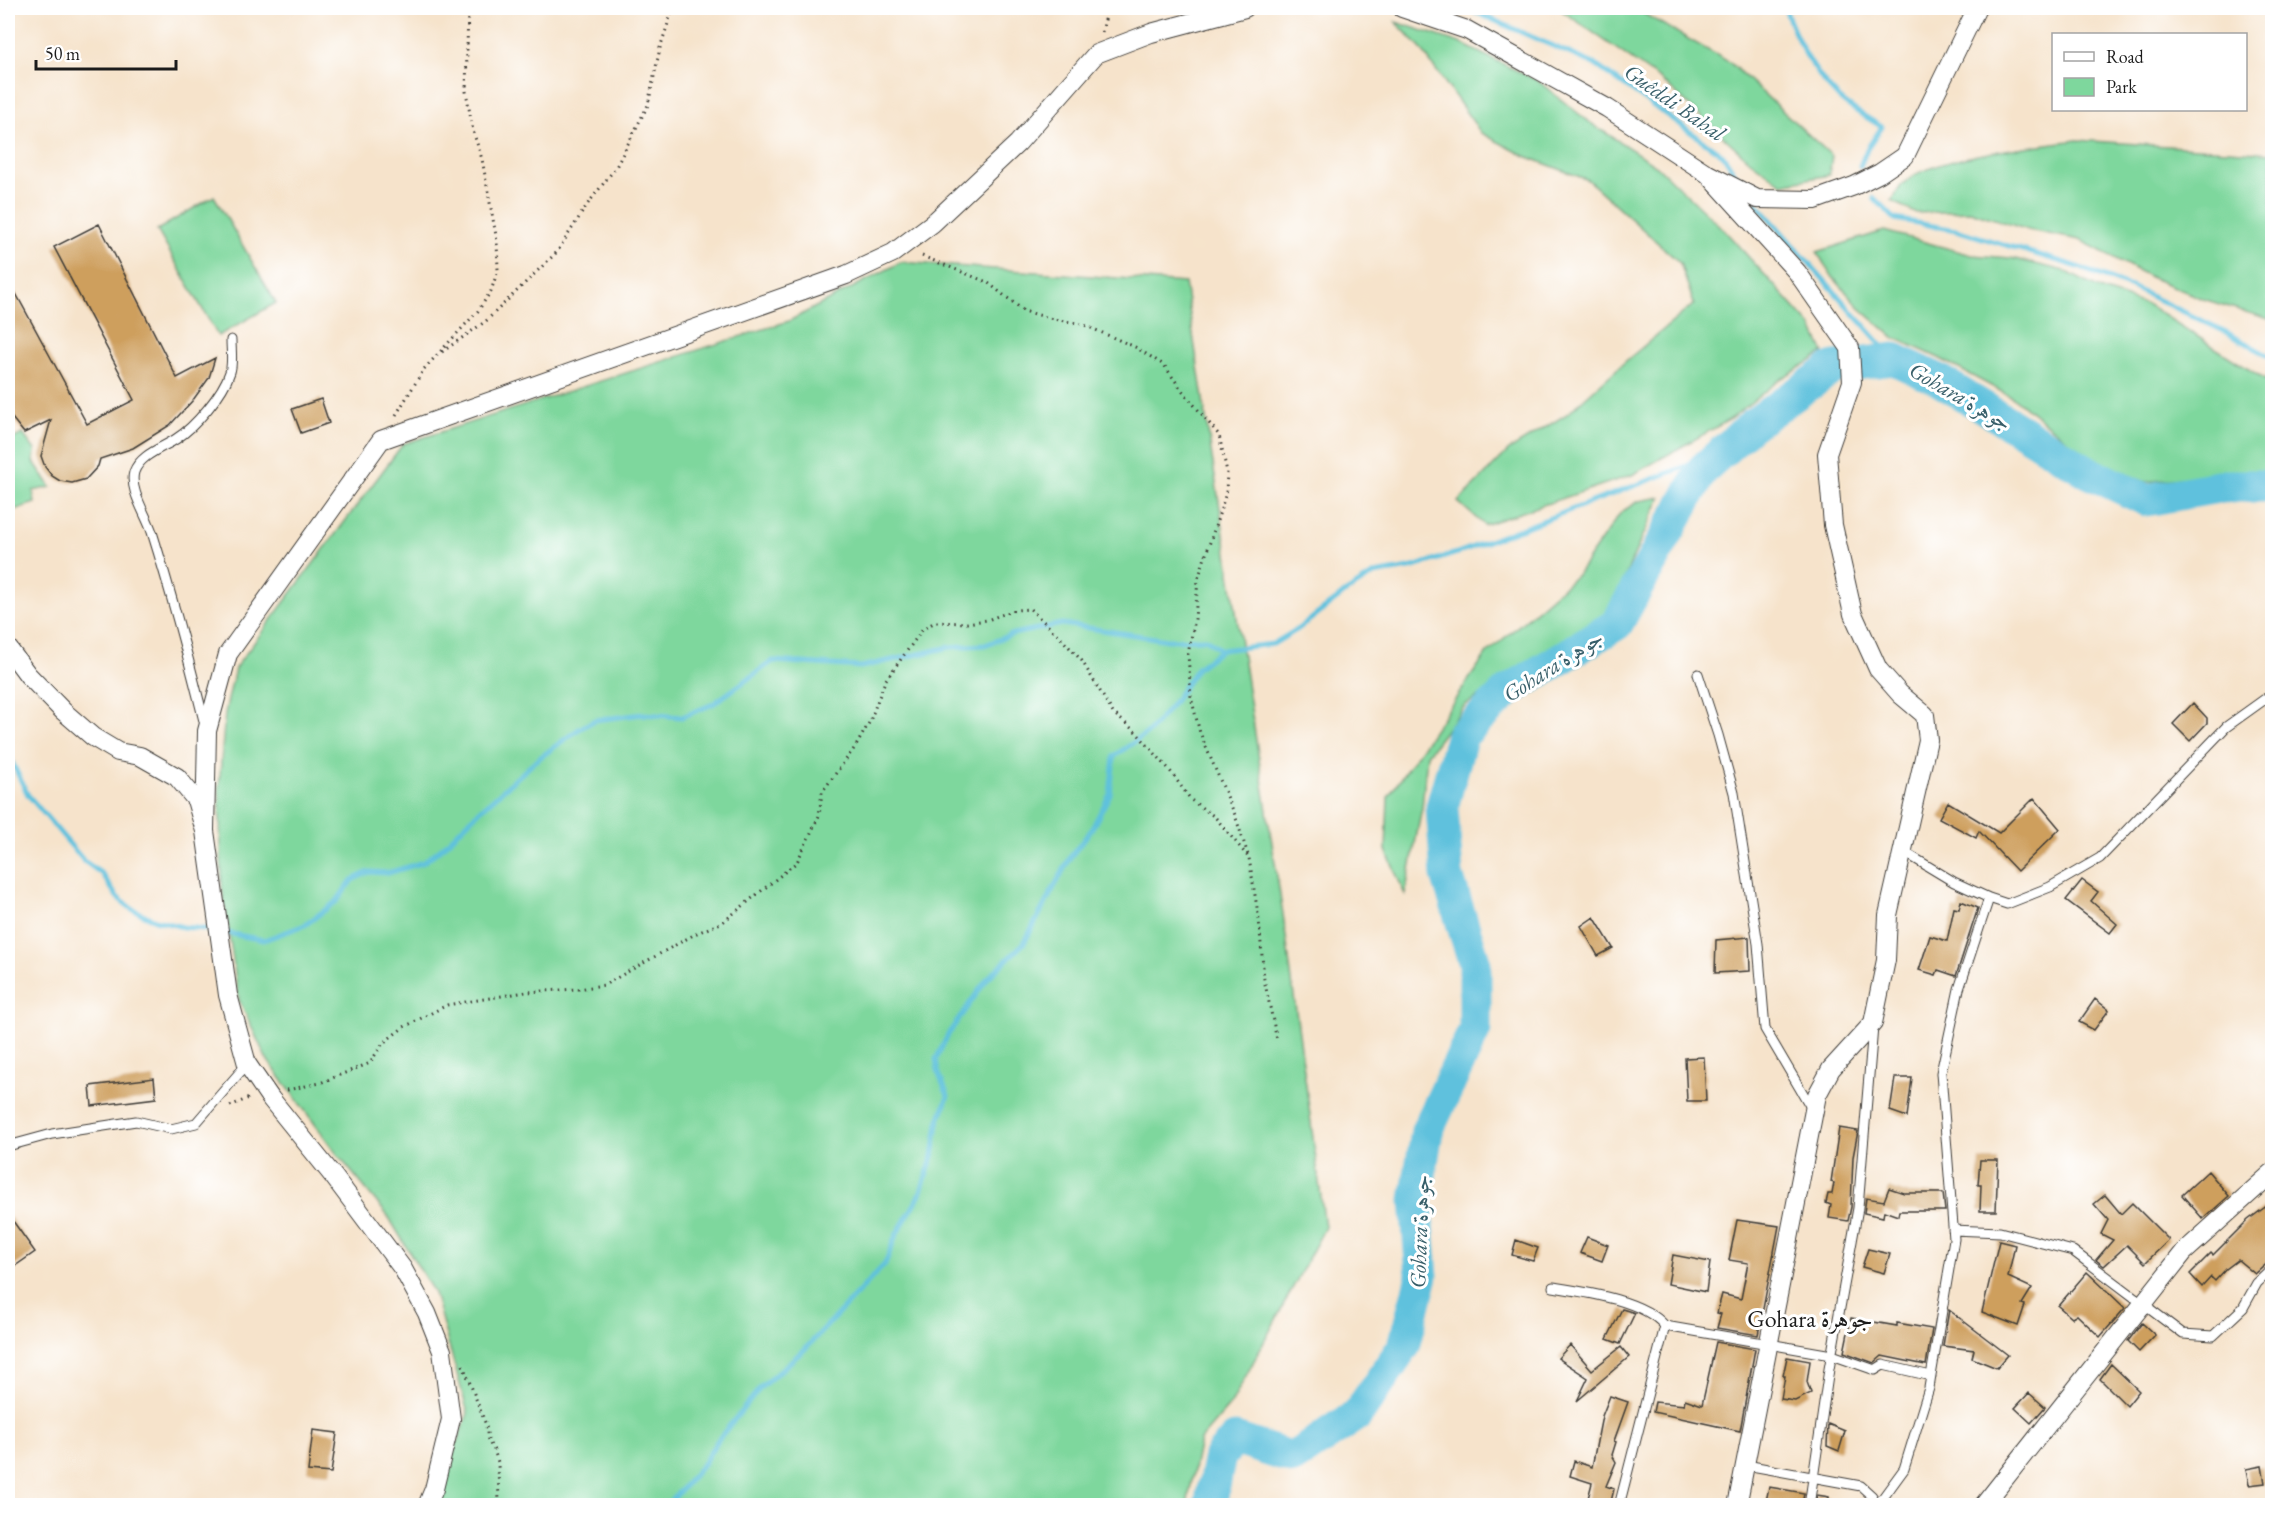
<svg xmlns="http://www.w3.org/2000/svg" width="2280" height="1513" font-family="'EB Garamond',Amiri,serif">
<rect width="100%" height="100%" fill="#fff"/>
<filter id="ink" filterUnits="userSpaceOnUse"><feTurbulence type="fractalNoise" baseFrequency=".0167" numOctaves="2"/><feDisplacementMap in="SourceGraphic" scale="12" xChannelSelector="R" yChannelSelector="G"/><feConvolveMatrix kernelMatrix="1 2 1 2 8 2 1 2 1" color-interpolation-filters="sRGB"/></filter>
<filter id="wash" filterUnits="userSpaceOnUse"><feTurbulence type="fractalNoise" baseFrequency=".008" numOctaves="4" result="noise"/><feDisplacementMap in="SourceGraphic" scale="24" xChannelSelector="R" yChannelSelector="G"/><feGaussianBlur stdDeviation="1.35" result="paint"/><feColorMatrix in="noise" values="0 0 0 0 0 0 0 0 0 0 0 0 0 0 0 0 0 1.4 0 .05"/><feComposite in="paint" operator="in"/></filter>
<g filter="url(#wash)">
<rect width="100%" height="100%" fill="#f6e3cb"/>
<!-- green -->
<path fill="#7ed79d" stroke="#4d7a5c" stroke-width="1.5" d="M1558 8H1634L1729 62 1832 156 1829 175 1782 184 1749 160 1661 80Z
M1396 22 1460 43 1538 81 1589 122 1657 166 1725 231 1812 327 1824 353 1782 378 1729 420 1632 475 1484 525 1458 502 1509 450 1567 414 1627 360 1694 304 1680 263 1588 180 1525 156 1481 133 1421 49Z
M2077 140 2272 153V320L2203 299 2150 277 2080 240 2028 230 1970 211 1915 213 1892 201C1895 196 1898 189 1902 185 1927 156 2038 146 2077 140Z
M214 196 276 303 218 336 157 230Z
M1884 231 1972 255 2011 258 2064 271 2104 291 2148 305 2272 384V470L2227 473 2145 482 2087 456 2015 399 1939 358 1893 337 1863 311 1830 274 1817 252Z
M901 262 1185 283 1283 914 1325 1227 1231 1404 1200 1440 1187 1505H433L468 1413 434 1293 388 1216 337 1154 266 1058 239 1000 222 887 219 787 225 713 235 668 403 444 789 321Z
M23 434 35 450 34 462 51 487 33 491 35 503 8 512V441Z
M1661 497 1634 555 1609 617 1465 705 1427 755 1422 808 1405 895 1386 850 1388 797 1487 653 1577 575 1621 512 1639 501Z"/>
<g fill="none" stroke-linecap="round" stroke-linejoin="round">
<!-- stream -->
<path stroke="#5fc1dd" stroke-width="5" d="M1466 8 1594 64 1723 155 1741 183
M1785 8C1795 38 1813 72 1836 95 1848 108 1867 117 1882 127L1867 149 1860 166
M1874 198 1895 219 1956 230 2075 266 2131 287 2226 332 2272 358
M1756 203 1894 359
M8 754 28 795 84 861 102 874 117 897 132 909 155 920 183 927 205 929 264 940 305 925 337 901 352 880 369 872 388 873 424 862 444 846 476 814 538 759 579 729 595 720 643 714 682 717 713 704 773 661 861 667 950 647 985 645 1013 634 1062 624 1168 640 1206 639 1221 650
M667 1506 703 1464 717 1441 761 1387 805 1349 885 1264 896 1235 919 1197 933 1156 938 1123 948 1096 938 1072 936 1059 949 1033 987 979 1024 943 1071 856 1091 830 1110 794 1114 756 1149 732 1171 706 1197 668 1221 650 1273 644 1298 629 1346 592 1374 574 1410 568 1457 553 1721 453"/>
<!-- river -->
<path stroke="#5fc1dd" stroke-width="33" d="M1210 1506 1220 1456 1235 1439 1293 1458 1357 1415 1404 1346 1422 1276 1416 1200 1427 1131 1475 1029V964L1447 875 1442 807 1462 735 1508 691 1617 624 1703 469 1752 425 1834 367 1894 359 1939 380 2090 473 2146 500 2224 486H2272"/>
</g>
<g id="blocks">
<!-- building -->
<path fill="#ce9f5d" d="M99 224 177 378 215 358 209 378 193 400 170 425 133 448 100 459 98 466 86 479 72 483 60 481 52 476 45 467 41 456 51 420 24 433 8 413V279L87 424 134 400 54 247Z
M321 399 329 423 301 433 292 409Z
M2193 703 2207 718V723L2190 741 2173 724Z
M2034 798 2060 829 2017 871 1979 831 1976 838 1939 818 1948 802 1999 833Z
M2082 880 2098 892 2091 901 2117 924 2110 933 2066 900Z
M1961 901 1978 908 1956 976 1938 970 1936 975 1919 970 1930 936 1947 941 1954 908 1959 909Z
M1594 917 1613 948 1598 956 1581 926Z
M1749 937 1750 971 1715 973 1716 940Z
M2095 999 2109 1010 2094 1030 2079 1022Z
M1704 1057 1706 1101H1687L1685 1058Z
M154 1078 156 1098 92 1106 90 1086Z
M1895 1078H1912L1907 1117 1890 1111Z
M1839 1128 1858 1131 1853 1157 1851 1207 1848 1221 1829 1218 1831 1205 1826 1203 1828 1194H1832L1834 1183 1831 1182Z
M1980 1160H1998L1996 1211H1980L1981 1185H1978Z
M2208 1171 2229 1196 2203 1219 2182 1195Z
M1889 1188 1904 1193H1943L1945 1211H1899L1898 1216 1884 1211 1883 1217 1864 1213 1866 1198 1884 1201Z
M2105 1195 2121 1214 2132 1203 2169 1240 2145 1263 2127 1245 2104 1266 2096 1260 2113 1240 2101 1234 2108 1220 2094 1204Z
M2272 1202V1259L2255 1274 2238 1260 2226 1269 2215 1281 2211 1277 2202 1287 2190 1274 2211 1253 2213 1255 2248 1220Z
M8 1214 35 1252 15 1266 8 1256Z
M1737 1220 1779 1226 1758 1335 1717 1328 1721 1314 1717 1313 1722 1294 1741 1299 1748 1263 1729 1260Z
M1587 1237 1608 1245 1602 1261 1580 1253Z
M1516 1240 1538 1248 1533 1261 1512 1255Z
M1999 1241 2015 1245 2008 1277 2032 1288 2022 1304 2025 1305 2018 1326 1982 1312Z
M1868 1249 1890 1254 1884 1273 1862 1267Z
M1673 1255 1710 1262 1706 1292 1668 1284Z
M2087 1272 2125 1308 2100 1337 2077 1315 2072 1318 2058 1306Z
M1622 1309 1635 1313 1620 1344 1607 1339Z
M1949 1310 2008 1355 1997 1368 1972 1358 1974 1350 1943 1346Z
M1851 1318 1897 1326V1323L1932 1329 1926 1365 1882 1356 1874 1363 1844 1352Z
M2142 1323 2155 1335 2139 1352 2128 1341Z
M1716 1342 1755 1349 1740 1431 1653 1412 1655 1402 1684 1405 1685 1399 1702 1405Z
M1570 1345 1592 1370 1621 1347 1629 1357 1577 1401 1588 1378 1558 1358Z
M1787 1357 1810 1361 1807 1382 1811 1393 1795 1401 1781 1399 1785 1376H1783Z
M2111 1364 2139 1391 2127 1406 2100 1379Z
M2029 1393 2045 1407 2031 1423 2015 1408Z
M1610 1396 1628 1402 1614 1441 1616 1442 1612 1455 1616 1462 1606 1486 1614 1489 1610 1506H1586L1592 1483 1570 1476 1574 1461 1592 1467 1602 1416Z
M1828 1424 1845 1431 1839 1451 1827 1446Z
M313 1430 337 1433 331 1473 308 1471Z
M2262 1466 2265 1483 2249 1485 2246 1469Z
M1769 1487 1804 1493 1802 1506H1765Z
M1817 1495 1829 1497V1506H1816Z"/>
</g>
</g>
<g filter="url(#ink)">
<use href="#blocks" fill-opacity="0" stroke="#3d3a36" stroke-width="1.5"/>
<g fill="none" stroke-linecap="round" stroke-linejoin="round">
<defs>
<path id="lane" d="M1698 674 1718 735 1734 793 1758 944 1765 1029 1812 1109
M205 725C189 660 172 596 152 532 146 514 129 490 134 472 140 455 162 448 176 439 195 427 223 394 230 372 233 363 231 350 231 340
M1989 898 2007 904 2050 887 2100 858 2226 727 2272 694
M8 1146 52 1134 136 1121 171 1129 196 1123 247 1064
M1953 1230 2000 1232 2073 1251 2183 1334 2213 1336 2243 1308 2257 1283 2272 1269
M1553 1287C1585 1292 1644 1300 1665 1326L1619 1506
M1665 1326 1832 1355 1875 1370 1883 1365 1931 1376
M1746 1465 1861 1486 1872 1496 1875 1506
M1809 1506 1829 1369 1858 1208 1873 1027
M1877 1506 1904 1469 1929 1388 1954 1239 1941 1073 1959 989 1989 898 1954 882 1901 850"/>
<path id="street" d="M1402 8 1467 30 1607 108 1708 174 1757 199 1815 200 1854 186 1880 173 1905 156 1977 8
M1708 174 1797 272 1850 348 1852 382 1827 454 1833 525 1853 614 1878 669 1900 694 1925 715 1928 740 1888 915 1886 960 1873 1023 1831 1069 1817 1095 1737 1506
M8 648 28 675 63 711 93 737 118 752 140 756 177 777 196 800 205 831 228 995 247 1064 271 1099 334 1177 403 1269 427 1313 442 1351 451 1419 434 1489 427 1506
M205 831 207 731 228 654 381 440 846 275 893 253 933 223 1018 143 1096 54 1151 33 1245 8
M1983 1506 2184 1252 2272 1173"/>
</defs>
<!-- lane casing -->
<use href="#lane" stroke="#3d3a36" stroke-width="11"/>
<!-- street casing -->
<use href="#street" stroke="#3d3a36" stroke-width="20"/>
<!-- path -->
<path stroke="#3d3a36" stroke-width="3" stroke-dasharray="1.5 4.5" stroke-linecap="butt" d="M1102 32 1108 8
M922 256 987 282 1024 311 1053 319 1082 324 1135 347 1164 365 1181 389 1219 435 1227 472 1226 493 1198 579 1195 619 1188 654 1191 697 1200 733 1235 815 1249 858 1259 920 1264 979 1277 1040
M442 352 486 321 557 252 587 205 616 167 648 105 660 48 673 8
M396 415 424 369 478 311 491 291 498 270 497 241 482 159 473 131 466 91 468 8
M287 1090 320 1083 370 1063 383 1043 404 1027 447 1005 526 992 578 989 604 985 697 933 723 922 797 862 819 816 822 792 856 746 870 721 885 681 923 629 935 622 967 623 987 620 1015 610 1030 609 1058 635 1082 661 1113 713 1136 732 1168 768 1191 800 1215 817 1249 858
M230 1106 249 1098
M463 1365 486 1425 488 1441 494 1450 498 1462 499 1506"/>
<!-- lane -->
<use href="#lane" stroke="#fff" stroke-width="9"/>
<!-- street -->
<use href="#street" stroke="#fff" stroke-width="18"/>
</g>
</g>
<g text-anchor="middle" stroke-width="6" stroke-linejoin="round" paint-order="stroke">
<!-- water labels -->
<g font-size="22" font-style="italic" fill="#375e69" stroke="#fff">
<text transform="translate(1675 102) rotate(35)" y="8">Guêddi Bahal</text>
<text transform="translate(1961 396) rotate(30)" y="8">Gohara جوهرة</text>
<text transform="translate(1553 665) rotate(-33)" y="8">Gohara جوهرة</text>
<text transform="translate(1419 1231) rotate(-88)" y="8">Gohara جوهرة</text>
</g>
<!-- quarter labels -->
<g font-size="24" fill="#1c1c1c" stroke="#fff">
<text x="1810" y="1327">Gohara جوهرة</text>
</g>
</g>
<!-- margin -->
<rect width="2280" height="1513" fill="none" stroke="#fff" stroke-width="30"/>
<!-- legend -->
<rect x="2052" y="33" width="195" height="78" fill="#ffffff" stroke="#a4a4a4" stroke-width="1.5"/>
<rect x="2064" y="52" width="30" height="9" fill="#ffffff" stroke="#a4a4a4" stroke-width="1.5"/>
<text x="2106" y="63" font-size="18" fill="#1c1c1c">Road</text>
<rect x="2064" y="78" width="30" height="18" fill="#7ed79d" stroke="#a4a4a4" stroke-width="1.5"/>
<text x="2106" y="93" font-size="18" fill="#1c1c1c">Park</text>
<!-- scale -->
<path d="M36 60v9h140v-9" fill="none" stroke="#1c1c1c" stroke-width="3"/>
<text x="45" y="60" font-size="18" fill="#1c1c1c" stroke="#ffffff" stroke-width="4.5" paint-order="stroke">50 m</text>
</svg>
